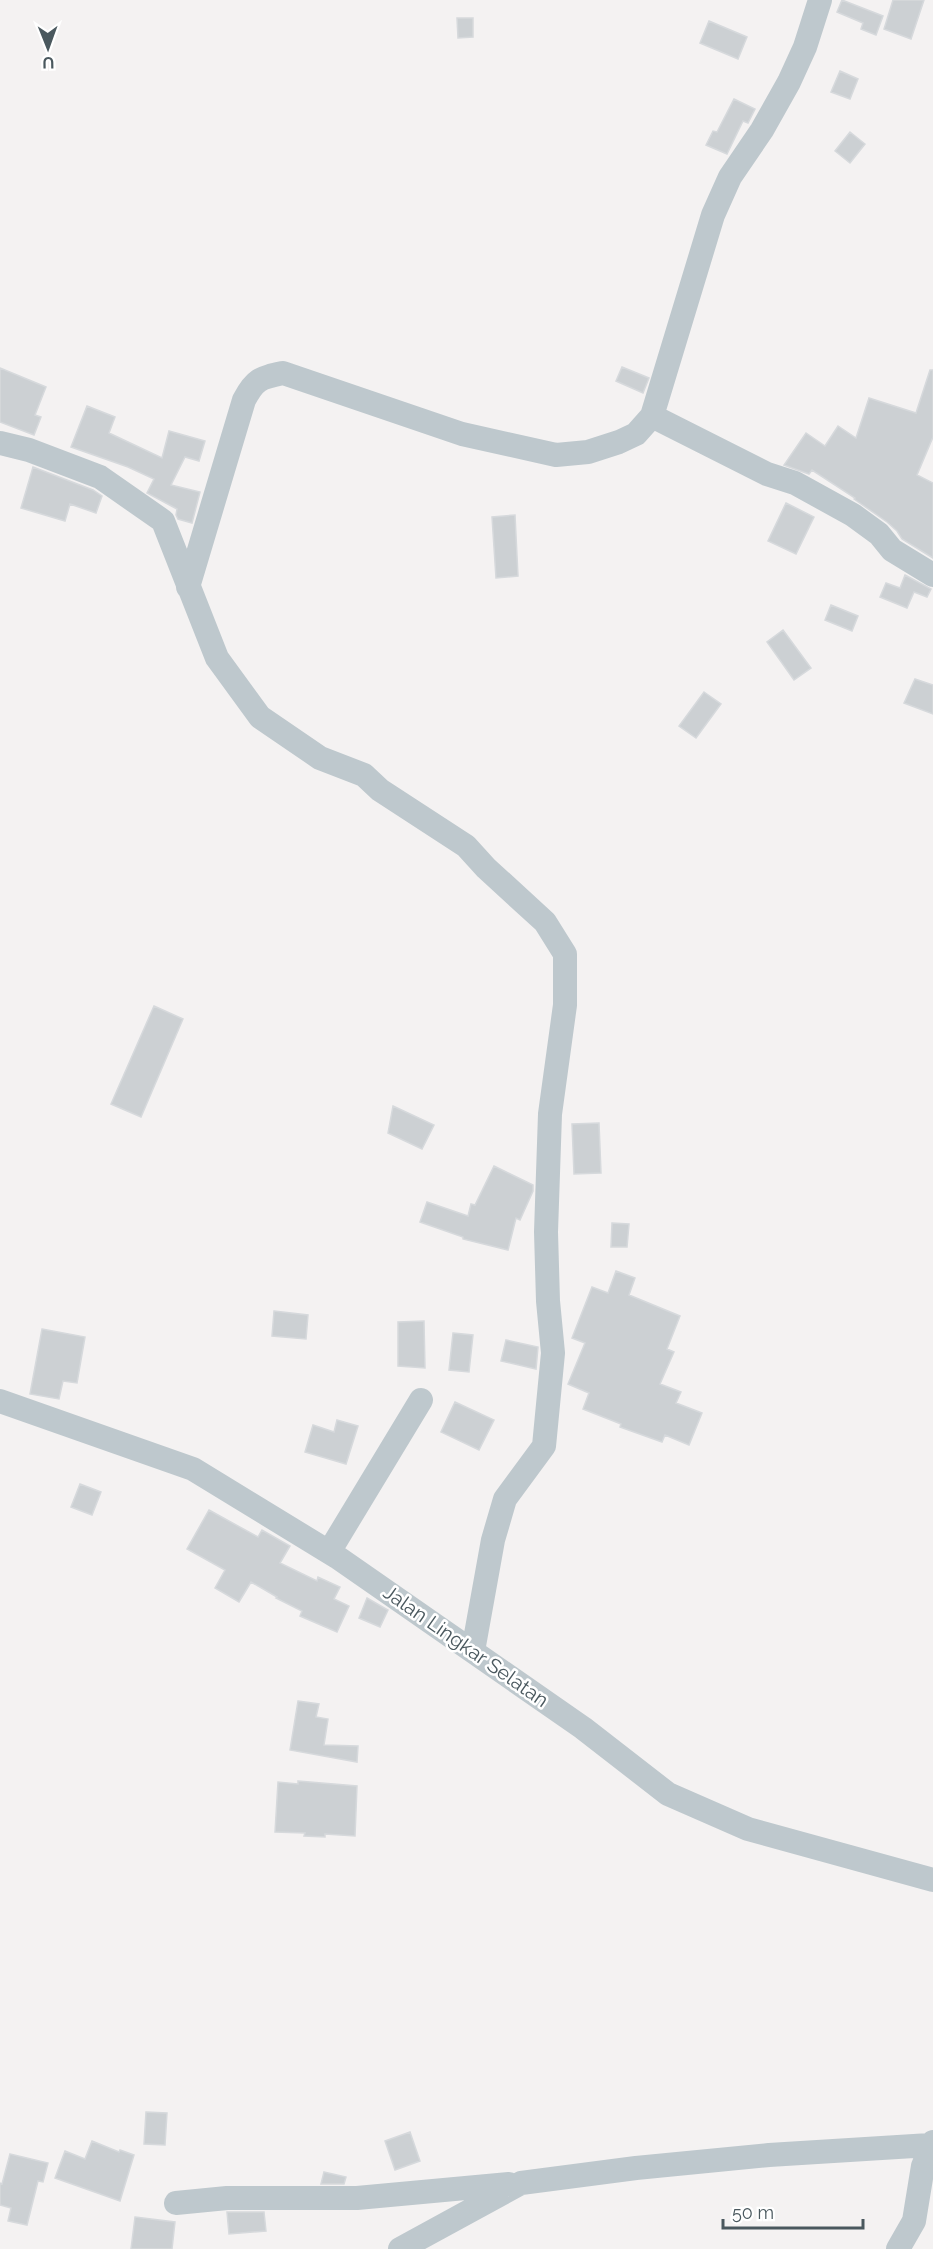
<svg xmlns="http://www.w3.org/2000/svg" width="933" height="2249" font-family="Raleway,sans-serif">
<rect width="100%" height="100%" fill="#f4f2f2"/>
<!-- building -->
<path fill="#ccd0d3" stroke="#d6d9dc" stroke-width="1.5" d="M842 0 883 16 876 35 861 29 863 23 837 12Z
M893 0H924L911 39 884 29Z
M457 18H473V37L458 38Z
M709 21 747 37 738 59 700 43Z
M840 71 858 79 850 99 831 92Z
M734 99 755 109 748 123 743 121 727 154 706 145 713 131 717 132Z
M850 132 865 144 850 163 835 151Z
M622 367 649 378 643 393 616 381Z
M0 368 46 387 35 415 41 417 34 435 0 422Z
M930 370H933V437L917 475 933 483V558L902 539 897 531 887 522 854 499 855 498 812 470 809 474 784 465 806 433 825 446 838 426 856 438 869 398 916 413Z
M87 406 115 417 109 433 162 458 169 431 205 441 199 461 185 457 171 485 200 492 192 523 178 519 176 515 177 509 147 493 154 479 128 467 71 447Z
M33 467 93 490 102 496 96 513 70 504 65 521 21 508Z
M786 503 814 517 796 554 768 541Z
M515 515 518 576 496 578 492 517Z
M905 575 931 589 927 597 914 592 907 608 880 597 886 583 900 588Z
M831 605 858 616 852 631 825 620Z
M783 630 811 668 794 680 767 642Z
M915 679 933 685V714L904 703Z
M704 692 721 704 696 738 679 726Z
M154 1006 183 1019 141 1117 111 1104Z
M393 1106 434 1125 422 1149 388 1133Z
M599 1123 601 1173 574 1174 572 1124Z
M494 1166 533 1185V1191L520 1220 516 1218 508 1250 463 1239V1237L420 1222 427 1202 468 1216 471 1204 475 1205Z
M612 1223 629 1224 627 1247H611Z
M616 1271 635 1278 629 1295 680 1316 667 1349 674 1352 660 1384 681 1392 676 1403 702 1413 689 1445 665 1435 662 1442 620 1427 621 1424 583 1409 589 1393 568 1384 585 1343 572 1338 592 1287 608 1293Z
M274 1311 308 1315 306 1339 272 1336Z
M424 1321 425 1368 398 1366V1322Z
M42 1329 85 1337 77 1383 63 1381 59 1399 30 1394Z
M453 1333 473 1335 469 1372 449 1370Z
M506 1340 538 1347 536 1369 501 1361Z
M455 1402 494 1420 479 1450 441 1432Z
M337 1420 358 1426 346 1464 305 1452 313 1425 334 1432Z
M80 1484 101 1492 92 1515 71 1507Z
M209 1510 258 1537 262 1530 290 1546 280 1563 317 1581 318 1577 340 1587 334 1599 349 1606 337 1632 300 1616 302 1611 276 1598 277 1597 251 1582 239 1602 215 1588 225 1570 187 1549Z
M367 1598 388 1610 380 1627 359 1618Z
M298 1701 319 1704 316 1717 328 1719 324 1745 358 1746 357 1762 290 1750Z
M298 1781 357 1786 355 1836 325 1834V1837L304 1836 305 1833 275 1832 278 1782 298 1784Z
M146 2112 167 2113 165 2145 144 2144Z
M410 2132 420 2161 395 2170 385 2141Z
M92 2141 119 2152 120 2150 134 2155 120 2201 55 2178 65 2151 85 2159Z
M10 2154 48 2163 43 2182 38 2181 27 2225 8 2221 11 2208 0 2205V2183L2 2184Z
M324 2172 346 2177 344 2184H321Z
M227 2212H264L266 2231 229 2234Z
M135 2217 175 2222 172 2249H131Z"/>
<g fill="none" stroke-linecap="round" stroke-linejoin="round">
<!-- minor -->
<path stroke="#bec8cd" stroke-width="24" d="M820 0 805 47 789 82 762 130 730 177 713 215 652 416 767 474 795 483 853 515 879 534 892 550 933 575
M0 443 29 450 100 477 163 521 217 658 260 717 320 758 364 775 380 790 466 846 486 868 545 922 565 954V1005L550 1114 546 1232 548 1301 553 1353 544 1446 505 1499 493 1540 473 1651
M188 587 244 400C255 379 260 378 283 373L462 434 556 455 588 452 619 442 636 434 652 416
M0 1401 193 1469 337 1557 583 1728 668 1794 748 1829 933 1880
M329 1552 421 1400
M176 2203 227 2198H357L509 2184
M400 2249 521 2183 636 2168 769 2155 930 2145
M898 2249 914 2221 923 2166 933 2142"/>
</g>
<g text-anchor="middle" stroke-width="5" stroke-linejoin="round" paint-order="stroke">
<!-- street labels -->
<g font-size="20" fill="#4a585e" stroke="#fff">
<text transform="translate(466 1646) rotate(35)" y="7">Jalan Lingkar Selatan</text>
</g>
</g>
<!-- north arrow -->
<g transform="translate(48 48) rotate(179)" stroke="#ffffff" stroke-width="4.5" paint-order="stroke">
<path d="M0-4.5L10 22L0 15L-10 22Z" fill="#4a585e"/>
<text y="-9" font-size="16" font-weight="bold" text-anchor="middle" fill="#4a585e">U</text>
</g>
<!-- scale -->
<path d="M723 2219v9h140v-9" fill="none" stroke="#4a585e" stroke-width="3"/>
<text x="732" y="2219" font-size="18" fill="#4a585e" stroke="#ffffff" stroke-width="4.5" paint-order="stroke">50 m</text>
</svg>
